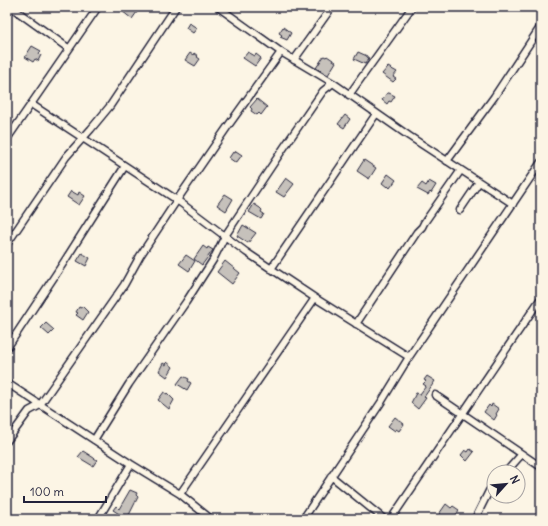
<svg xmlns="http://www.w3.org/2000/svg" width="548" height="526" font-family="Delius,sans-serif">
<rect width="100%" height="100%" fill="#fcf5e5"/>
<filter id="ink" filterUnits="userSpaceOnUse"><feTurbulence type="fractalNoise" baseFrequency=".025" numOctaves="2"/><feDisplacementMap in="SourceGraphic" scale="8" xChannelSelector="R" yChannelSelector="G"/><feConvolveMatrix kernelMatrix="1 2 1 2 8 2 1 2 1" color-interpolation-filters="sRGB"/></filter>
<g filter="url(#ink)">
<!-- building -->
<path fill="#c6c1bb" stroke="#22223b" d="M117 7H137L135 10 137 12 132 19Z
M189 23 197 28 193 33 186 28Z
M283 27 291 33 287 40 280 37 282 35 279 33Z
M32 46 41 51 39 54 41 55 38 61 35 59 33 62 25 57Z
M248 52 255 56 256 54 261 58 255 66 243 58Z
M358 52 367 56V57L369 58 365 64 354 59Z
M190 53 193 55 194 53 198 56 197 57 200 59 195 66 185 60Z
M324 56 326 57 327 56 336 62 328 75 316 68Z
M388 67 397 72 393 77 396 79 393 82 382 74Z
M387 93H389L395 96 391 102 389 101 387 104 382 100Z
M257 99 267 107 261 115 259 113 257 115 251 111 252 109 250 107Z
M345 115 350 119 344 128 338 124Z
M236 151 242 155 236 163 229 158 233 152 235 153Z
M364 160 376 168 369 179 357 171Z
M388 174 396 180 390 188 388 186 387 187 382 183Z
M286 178 294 184 284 197 276 192Z
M429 181 436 185 431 193 430 192 428 195 417 189 422 183 426 186Z
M71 191 78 195 79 192 85 196 79 205 67 197Z
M225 194 233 199 226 211 217 205Z
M254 204 260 208 262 210 261 212 264 214 261 219 249 212Z
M243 225 256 233 248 243 237 236Z
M203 246 207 249 208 247 213 250 202 265 194 259Z
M82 253 90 258 86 266 77 261Z
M186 255 195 261 189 271 179 264Z
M225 261 240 273 232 284 217 272Z
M82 306 88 312 83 320 76 315 78 313 76 312 79 307 81 308Z
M46 323 54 330 49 335 41 328Z
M167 362 173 367 167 377 159 371 163 363 166 365Z
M183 376 189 379 188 381 191 383 187 390 177 384Z
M427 376 435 381 424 397 426 398 418 409 411 403 416 393 420 394 426 386 423 384 426 381 424 380Z
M164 392 167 394V393L174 400 169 409 158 400Z
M492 404 499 409 496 414 497 415 494 420 484 412 489 405 491 407Z
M395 417 404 424 399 431 396 429 395 431 388 426Z
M470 449 474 452 467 461 461 455 465 450 468 452Z
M83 451 97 460 93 466 78 457Z
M130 490 137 493 136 495 138 497 127 519 113 510 116 506 119 509Z
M446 504 451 508 453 506 459 510 456 515 462 519H447L439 514Z"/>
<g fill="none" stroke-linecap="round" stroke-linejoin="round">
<defs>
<path id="minor" d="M11 7 68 48
M218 7 281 52 333 83 409 136 513 204
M7 14 12 7
M294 60 332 7
M349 95 412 7
M31 104 177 200 246 252 315 298 409 357
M7 139 98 7
M447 161 494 97 541 26
M460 210 479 182
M7 244 66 157 91 129 110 106 176 7
M271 269 376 114
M356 324 417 232 422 227 424 223 461 170
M7 348 62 265 125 166
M7 383 131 464 180 494 211 519
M435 395 541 467
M94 440 129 384 186 302 213 260 225 236 285 146 323 91 333 83
M7 441 29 411 40 405 124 285 140 256 177 200 228 126 281 52
M506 472 522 454
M331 476 384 519
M180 494 315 298
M98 519 131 464
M303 519 382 401 409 357 541 162
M391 519 541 298
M475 519 489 491 494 485"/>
</defs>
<!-- minor casing -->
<use href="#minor" stroke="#22223b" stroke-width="9"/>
<!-- minor -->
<use href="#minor" stroke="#fcf5e5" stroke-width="6"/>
</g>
</g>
<!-- margin -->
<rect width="548" height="526" fill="none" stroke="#fcf5e5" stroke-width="24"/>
<rect x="12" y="12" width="524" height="502" fill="none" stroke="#22223b" stroke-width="1.5" filter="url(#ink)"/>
<!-- north arrow -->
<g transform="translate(506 484) rotate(63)"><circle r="19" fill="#fcf5e5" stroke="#a5a1a1"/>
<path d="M0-3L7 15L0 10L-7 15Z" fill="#22223b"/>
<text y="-6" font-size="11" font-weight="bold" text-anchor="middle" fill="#22223b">N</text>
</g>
<!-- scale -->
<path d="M24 496v6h82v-6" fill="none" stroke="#22223b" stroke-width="2"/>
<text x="30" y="496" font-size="12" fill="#22223b" stroke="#fcf5e5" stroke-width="3" paint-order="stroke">100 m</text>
</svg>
